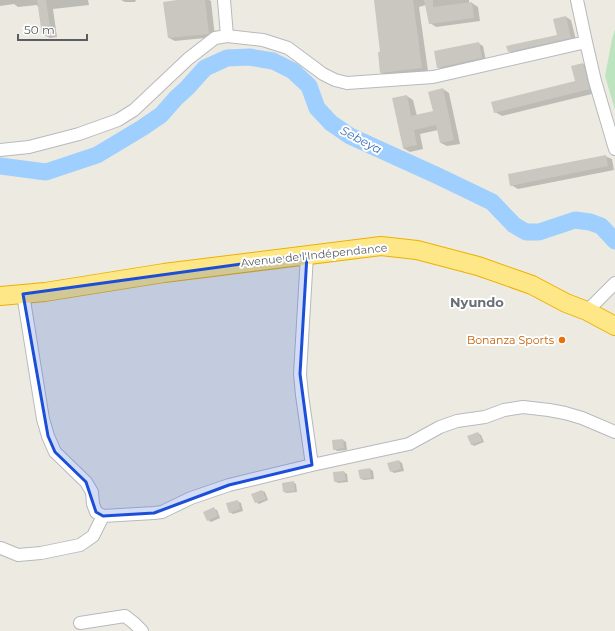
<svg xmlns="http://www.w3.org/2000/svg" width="615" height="631" font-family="Montserrat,sans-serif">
<rect width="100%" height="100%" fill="#edebe1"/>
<!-- green -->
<path fill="#bce5bf" d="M615 29V110L605 76 612 39Z"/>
<!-- shadow -->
<path fill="#0003" d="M0 0H88L89 5 53 9 57 37 50 38 43 35 39 7 37 6V5L18 7 14 4 0 6Z
M121 0H136L135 2H125Z
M184 0H209L211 1 215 37 175 41 169 38Z
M375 0H469V4L472 3 478 7 480 21 436 27 430 23 426 5 419 7 428 71 388 76 381 73V53Z
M566 17 571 20 576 40 513 54 509 52 558 36Z
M478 43 483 46 486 61 443 70 438 68Z
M583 64 590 67 596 93 502 116 495 112 576 82Z
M443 89 449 93 460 144 447 146 441 143 438 130 420 134 423 149 410 152 403 148 407 96 413 100 417 116 434 112Z
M605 156 612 159 614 170 518 189 511 185Z
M478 433 481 435 484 442 474 446 471 444Z
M343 440 346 442 347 450 337 451 334 449Z
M399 461 402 463 404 471 394 473 391 471Z
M370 469 373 471 374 479 364 480 361 479Z
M344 472 347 474 348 482 338 483 335 481 334 473Z
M293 482 296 484 297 492 287 493 284 492Z
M262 491 265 492 268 500 259 504 256 502Z
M237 501 241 503 243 511 233 514 230 512Z
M214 509 217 510 220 518 211 522 208 520Z"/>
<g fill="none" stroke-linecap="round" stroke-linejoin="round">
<!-- river -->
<path stroke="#9ecfff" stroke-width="17" d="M0 166 46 172 97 155 142 128 161 115 176 98 187 88 205 68 227 58 249 57 273 61 293 71 309 86 317 108 331 123 350 136 438 176 492 202 514 225 526 232H539L575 220 590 222 601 226 615 241"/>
</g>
<!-- building -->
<path fill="#c9c7c0" d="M37 0H46L51 34 42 35Z
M177 0H205L209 34 168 38 163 2Z
M374 0H413L422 68 380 73 378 52H380Z
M424 0H433V7L472 2 474 18 429 24Z
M566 16 571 38 508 52 506 46 557 35 553 19Z
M479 42 482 58 437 68 434 51Z
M583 63 590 89 494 113 491 102 575 81 571 66Z
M443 88 454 140 440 143 436 125 414 130 417 145 403 148 392 98 407 95 411 116 433 111 428 92Z
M606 155 608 166 510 186 508 174Z
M478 432 482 441 471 445 467 436Z
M343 439 344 448 333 450 332 440Z
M399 460 401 469 390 472 387 463Z
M370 468 371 478 360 479 358 470Z
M344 471 346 480 334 482 333 472Z
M294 481 295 491 283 492 282 483Z
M262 490 266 499 255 503 251 494Z
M238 500 240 509 229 513 226 503Z
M214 507 218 516 207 521 203 512Z"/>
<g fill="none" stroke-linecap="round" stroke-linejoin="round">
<defs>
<path id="minor" d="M224 0 227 36 263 40 288 48 323 74 335 80 347 83 433 77 586 42 577 0
M586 42 595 81 615 149
M0 150 29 147 79 134 118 120 134 110 188 59 215 38 227 36
M307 255 300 374 302 395 312 465
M23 294 43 419 48 436 55 452 86 482 92 492 93 504 96 512 103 516 154 513 162 512 191 498 229 485 312 465 409 444 440 427 457 421 485 417 504 410 523 407 549 410 565 413 582 418 615 432
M587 311 615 283
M1 548 18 555 41 553 80 545 93 536 103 516
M80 623 125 616 134 623 142 631"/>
<path id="highway" d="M0 296 45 292 164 273 381 246 417 250 478 266 532 285 566 303 587 311 615 326"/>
</defs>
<!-- minor casing -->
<use href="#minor" stroke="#b6b9be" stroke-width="14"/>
<!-- highway casing -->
<use href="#highway" stroke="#edb100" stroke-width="20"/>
<!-- minor -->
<use href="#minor" stroke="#fff" stroke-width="12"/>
<!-- highway -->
<use href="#highway" stroke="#fee786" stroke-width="18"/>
</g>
<!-- marked area -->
<path fill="#1d4ed8" fill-opacity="0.2" stroke="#1d4ed8" stroke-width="3" stroke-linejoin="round" d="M307 255 300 374 312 465 229 485 154 513 103 516 96 512 86 482 55 452 48 436 23 294Z"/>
<!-- markers -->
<circle fill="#e8710a" stroke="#fff" stroke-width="1.5" cx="562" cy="340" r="4"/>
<g text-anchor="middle" stroke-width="4" stroke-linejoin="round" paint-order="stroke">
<!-- street labels -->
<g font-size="11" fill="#595d62" stroke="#fff">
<text transform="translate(314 255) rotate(-6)" y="4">Avenue de l'Indépendance</text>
</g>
<!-- food labels -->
<g font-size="11" fill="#c56008" stroke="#fff" text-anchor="end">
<text x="554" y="344">Bonanza Sports</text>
</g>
<!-- water labels -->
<g font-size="12" font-style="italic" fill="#3e73bb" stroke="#fff">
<text transform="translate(361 140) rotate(28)" y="4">Sebeya</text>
</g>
<!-- quarter labels -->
<g font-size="13" font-weight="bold" fill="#6a6f74" stroke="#fff">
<text x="477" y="307">Nyundo</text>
</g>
</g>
<!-- scale -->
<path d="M18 34v6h69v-6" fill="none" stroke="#595d62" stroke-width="2"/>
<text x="24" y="34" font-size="12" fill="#595d62" stroke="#ffffff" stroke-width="3" paint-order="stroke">50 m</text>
</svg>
